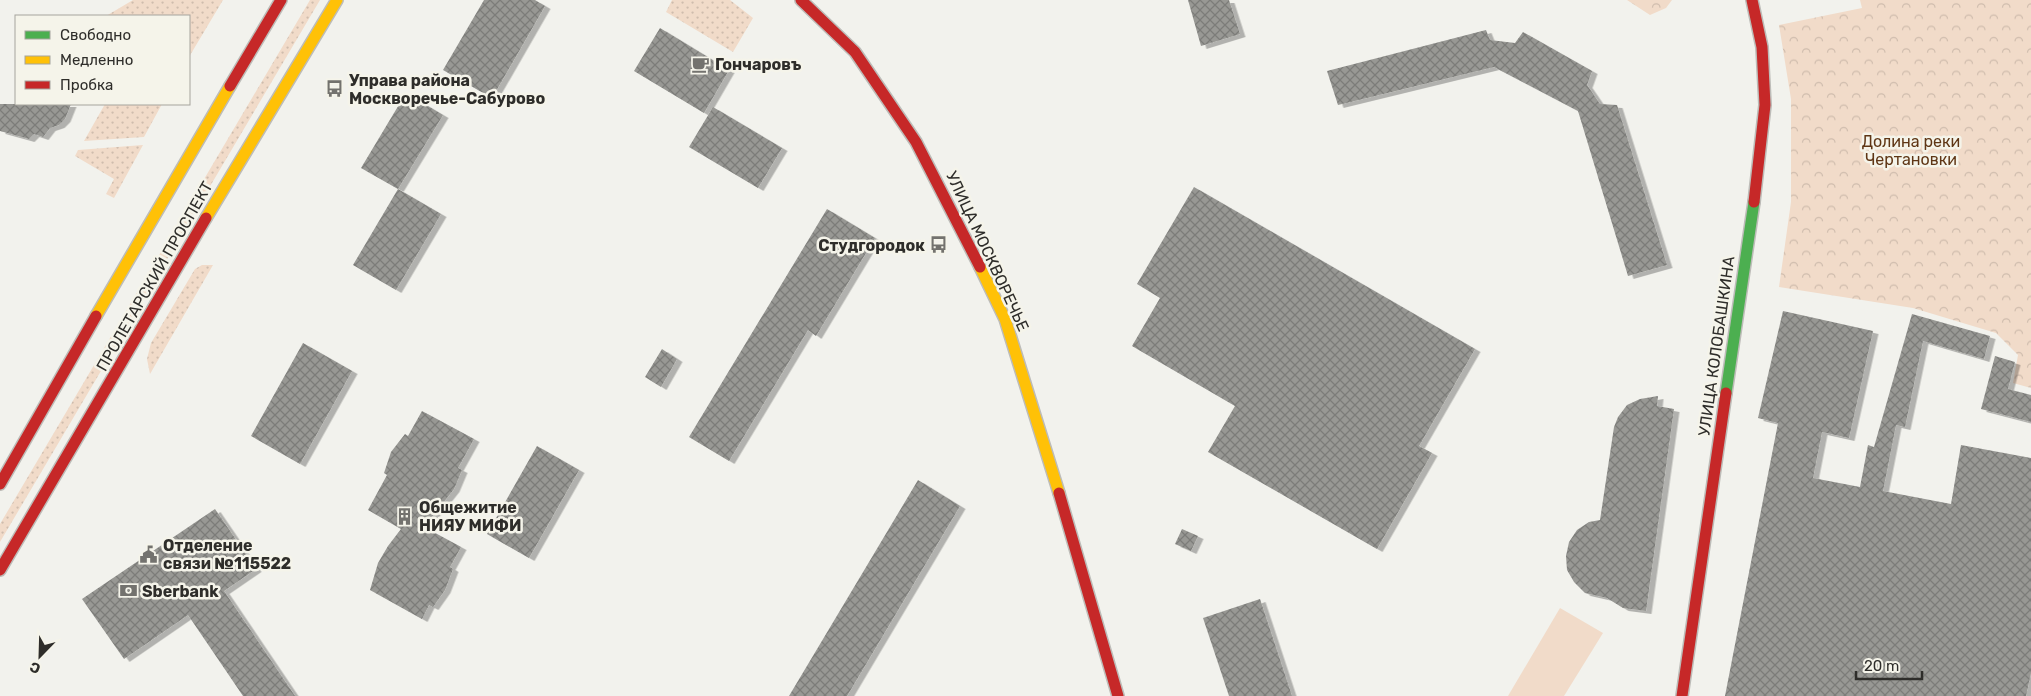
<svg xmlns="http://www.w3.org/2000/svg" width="2031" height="696" font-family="Rubik,sans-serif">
<defs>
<pattern id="grass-dots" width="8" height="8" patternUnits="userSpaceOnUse" patternTransform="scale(1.25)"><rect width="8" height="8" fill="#f1dbc9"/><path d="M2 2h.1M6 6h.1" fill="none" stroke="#cfbcad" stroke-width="1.8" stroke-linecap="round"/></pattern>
<pattern id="forest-crowns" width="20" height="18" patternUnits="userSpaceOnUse" patternTransform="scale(1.25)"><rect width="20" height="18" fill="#f1dbc9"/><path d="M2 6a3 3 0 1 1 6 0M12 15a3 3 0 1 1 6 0" fill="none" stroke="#cfbcad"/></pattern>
<pattern id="building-cross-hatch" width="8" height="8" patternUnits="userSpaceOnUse" patternTransform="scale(1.25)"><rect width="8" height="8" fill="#989894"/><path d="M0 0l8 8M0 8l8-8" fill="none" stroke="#7c7c79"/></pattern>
<filter id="shadow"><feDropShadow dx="5.5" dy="3" stdDeviation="0" flood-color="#0004"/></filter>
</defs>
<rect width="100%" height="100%" fill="#f2f2ed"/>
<!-- grass -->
<path fill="url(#grass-dots)" d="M133 0H223L189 57V16H106Z
M310 0H320L0 542V524Z
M672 0H730L753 18 733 52 666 12Z
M105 104H162L144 137 84 141Z
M143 145 114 198 106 194 114 179 75 156 78 150Z
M202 265H213L150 374 147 359 151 343 195 269Z"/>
<!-- forest -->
<path fill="url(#forest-crowns)" d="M1627 0H1672L1666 8 1650 15Z
M1860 0H2031V388L2013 383 2018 355 1996 333 1913 308 1779 287 1791 202V99L1779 25 1862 8Z"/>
<!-- pitch -->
<path fill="#f1dbc9" d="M1560 608 1603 633 1564 696H1508Z"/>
<!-- building -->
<path fill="url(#building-cross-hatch)" filter="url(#shadow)" d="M484 0H535L545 6 492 98 443 70Z
M1188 0H1229L1240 34 1201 46Z
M660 28 729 70 704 113 634 71Z
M1486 30 1490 40 1515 43 1523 32 1592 71 1587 85 1600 104 1617 105 1667 265 1628 276 1578 111 1494 67 1338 105 1327 71Z
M406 93 443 115 398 189 361 168Z
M0 104H71L65 119 59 125 50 128 43 137 34 134 29 139 0 131Z
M713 107 782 148 758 188 689 147Z
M1194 187 1475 349 1419 446 1432 453 1377 549 1208 452 1235 406 1132 346 1160 298 1137 284Z
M398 189 441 214 396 290 353 265Z
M827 209 875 238 816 336 808 330 729 461 689 437Z
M1783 311 1873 331 1849 438 1822 432 1813 478 1860 487 1868 445 1874 447 1912 314 1990 336 1984 359 1923 341 1905 427 1896 425 1883 491 1951 504 1961 445 2031 458V673L2026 696H1725L1778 423 1758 418Z
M303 343 352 371 300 464 251 436Z
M662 349 677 359 661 387 645 377Z
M1995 356 2015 362 2008 389 2031 395V422L1981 409Z
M1658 396 1657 406 1674 409 1646 611 1623 608 1607 598 1585 593 1574 582 1567 570 1566 556 1569 542 1577 530 1589 522 1600 520 1614 427 1618 417 1627 405 1640 399Z
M422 411 474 439 458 468 462 470 454 489 424 527 461 547 450 567 453 569 445 590 433 607 429 605 422 619 370 590 378 563 388 546 401 529 368 510 387 475 384 473 391 452 405 434 408 436Z
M537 446 579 470 529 558 487 534Z
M918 480 960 506 847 696H789Z
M215 509 256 569 224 591 295 696H243L188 615 124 659 82 599Z
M1182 529 1198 536 1191 551 1175 544Z
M1260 599 1292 696H1229L1203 618Z"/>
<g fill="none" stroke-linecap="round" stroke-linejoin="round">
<defs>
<path id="fast" d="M1726 393 1754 202"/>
<path id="slow" d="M206 218 337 0
M980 267 1005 319 1059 493
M96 316 230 86"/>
<path id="jam" d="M801 0 855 52 916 142 980 267
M1752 0 1762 47 1765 105 1754 202
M230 86 281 0
M0 484 96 316
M1059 493 1118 696
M0 570 206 218
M1682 696 1726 393"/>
</defs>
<!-- fast casing -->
<use href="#fast" stroke="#bdbcb8" stroke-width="14"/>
<!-- slow casing -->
<use href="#slow" stroke="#bdbcb8" stroke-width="14"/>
<!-- jam casing -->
<use href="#jam" stroke="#bdbcb8" stroke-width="14"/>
<!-- fast -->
<use href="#fast" stroke="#4caf50" stroke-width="11"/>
<!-- slow -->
<use href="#slow" stroke="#ffc107" stroke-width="11"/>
<!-- jam -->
<use href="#jam" stroke="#c62828" stroke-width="11"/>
</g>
<!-- icons -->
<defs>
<symbol id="cafe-bare" viewBox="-9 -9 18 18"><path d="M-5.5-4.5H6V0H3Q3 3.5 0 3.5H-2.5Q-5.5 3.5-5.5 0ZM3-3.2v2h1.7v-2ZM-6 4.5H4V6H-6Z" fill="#73726e" stroke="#f5f4ea" stroke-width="2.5" paint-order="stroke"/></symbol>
<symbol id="bus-bare" viewBox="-9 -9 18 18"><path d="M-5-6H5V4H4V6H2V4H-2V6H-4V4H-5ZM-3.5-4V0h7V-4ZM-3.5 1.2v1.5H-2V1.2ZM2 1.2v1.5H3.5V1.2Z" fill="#73726e" stroke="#f5f4ea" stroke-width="2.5" paint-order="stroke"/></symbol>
<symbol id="building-bare" viewBox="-9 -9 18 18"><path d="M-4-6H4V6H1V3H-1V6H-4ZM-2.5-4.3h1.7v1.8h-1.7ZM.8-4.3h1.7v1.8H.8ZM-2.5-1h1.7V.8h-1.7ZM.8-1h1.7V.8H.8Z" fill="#73726e" stroke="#f5f4ea" stroke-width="2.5" paint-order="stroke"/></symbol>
<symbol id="civic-bare" viewBox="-9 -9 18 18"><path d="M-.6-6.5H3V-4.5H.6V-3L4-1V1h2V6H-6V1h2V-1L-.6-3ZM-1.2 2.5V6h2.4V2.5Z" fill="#73726e" stroke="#f5f4ea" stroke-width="2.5" paint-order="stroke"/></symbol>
<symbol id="bank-bare" viewBox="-9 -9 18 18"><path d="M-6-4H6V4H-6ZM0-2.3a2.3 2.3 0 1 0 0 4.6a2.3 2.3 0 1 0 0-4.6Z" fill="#73726e" stroke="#f5f4ea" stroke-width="2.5" paint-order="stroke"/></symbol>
</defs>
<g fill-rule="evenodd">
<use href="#cafe-bare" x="688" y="52" width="25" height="25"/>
<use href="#bus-bare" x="322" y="76" width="25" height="25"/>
<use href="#bus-bare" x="926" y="232" width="25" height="25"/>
<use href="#building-bare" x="392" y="504" width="25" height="25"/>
<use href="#civic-bare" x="136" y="542" width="25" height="25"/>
<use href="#bank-bare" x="116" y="578" width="25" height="25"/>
</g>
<g text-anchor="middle" stroke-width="5" stroke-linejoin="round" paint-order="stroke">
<!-- poi labels -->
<g font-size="16" font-weight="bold" fill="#2e2d2a" stroke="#f5f4ea" text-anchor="start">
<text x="715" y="70">Гончаровъ</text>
<text x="349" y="86">Управа района<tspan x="349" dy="18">Москворечье-Сабурово</tspan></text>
<text x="925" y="251" text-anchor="end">Студгородок</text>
<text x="419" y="513">Общежитие<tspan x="419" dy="18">НИЯУ МИФИ</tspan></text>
<text x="163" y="551">Отделение<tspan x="163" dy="18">связи №115522</tspan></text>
<text x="142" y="597">Sberbank</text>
</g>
<!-- park labels -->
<g font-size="16" fill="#5f3615" stroke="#f5f4ea">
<text x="1911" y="147">Долина реки<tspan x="1911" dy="18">Чертановки</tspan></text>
</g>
<!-- street labels -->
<g font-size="16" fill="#2e2d2a" stroke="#f5f4ea">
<text transform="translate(988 251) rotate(65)" y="6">УЛИЦА МОСКВОРЕЧЬЕ</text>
<text transform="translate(154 276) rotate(-60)" y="6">ПРОЛЕТАРСКИЙ ПРОСПЕКТ</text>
<text transform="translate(1716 346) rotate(-82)" y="6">УЛИЦА КОЛОБАШКИНА</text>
</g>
</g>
<!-- legend -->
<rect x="15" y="15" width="175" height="90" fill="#f5f4ea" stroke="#a5a49d"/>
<rect x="25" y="31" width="25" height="8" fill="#4caf50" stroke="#a5a49d"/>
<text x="60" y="40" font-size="15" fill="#2e2d2a">Свободно</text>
<rect x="25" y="56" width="25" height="8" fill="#ffc107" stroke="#a5a49d"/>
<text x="60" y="65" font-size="15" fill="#2e2d2a">Медленно</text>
<rect x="25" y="81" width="25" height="8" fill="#c62828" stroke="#a5a49d"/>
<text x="60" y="90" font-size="15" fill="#2e2d2a">Пробка</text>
<!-- north arrow -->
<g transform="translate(40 656) rotate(203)" stroke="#f5f4ea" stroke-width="4" paint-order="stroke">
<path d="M0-4L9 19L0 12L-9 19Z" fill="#2e2d2a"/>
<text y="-8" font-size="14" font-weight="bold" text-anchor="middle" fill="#2e2d2a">С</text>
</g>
<!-- scale -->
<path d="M1856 671v8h66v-8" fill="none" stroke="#2e2d2a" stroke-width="2.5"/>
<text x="1864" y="671" font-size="15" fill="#2e2d2a" stroke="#f5f4ea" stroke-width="4" paint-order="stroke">20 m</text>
</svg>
